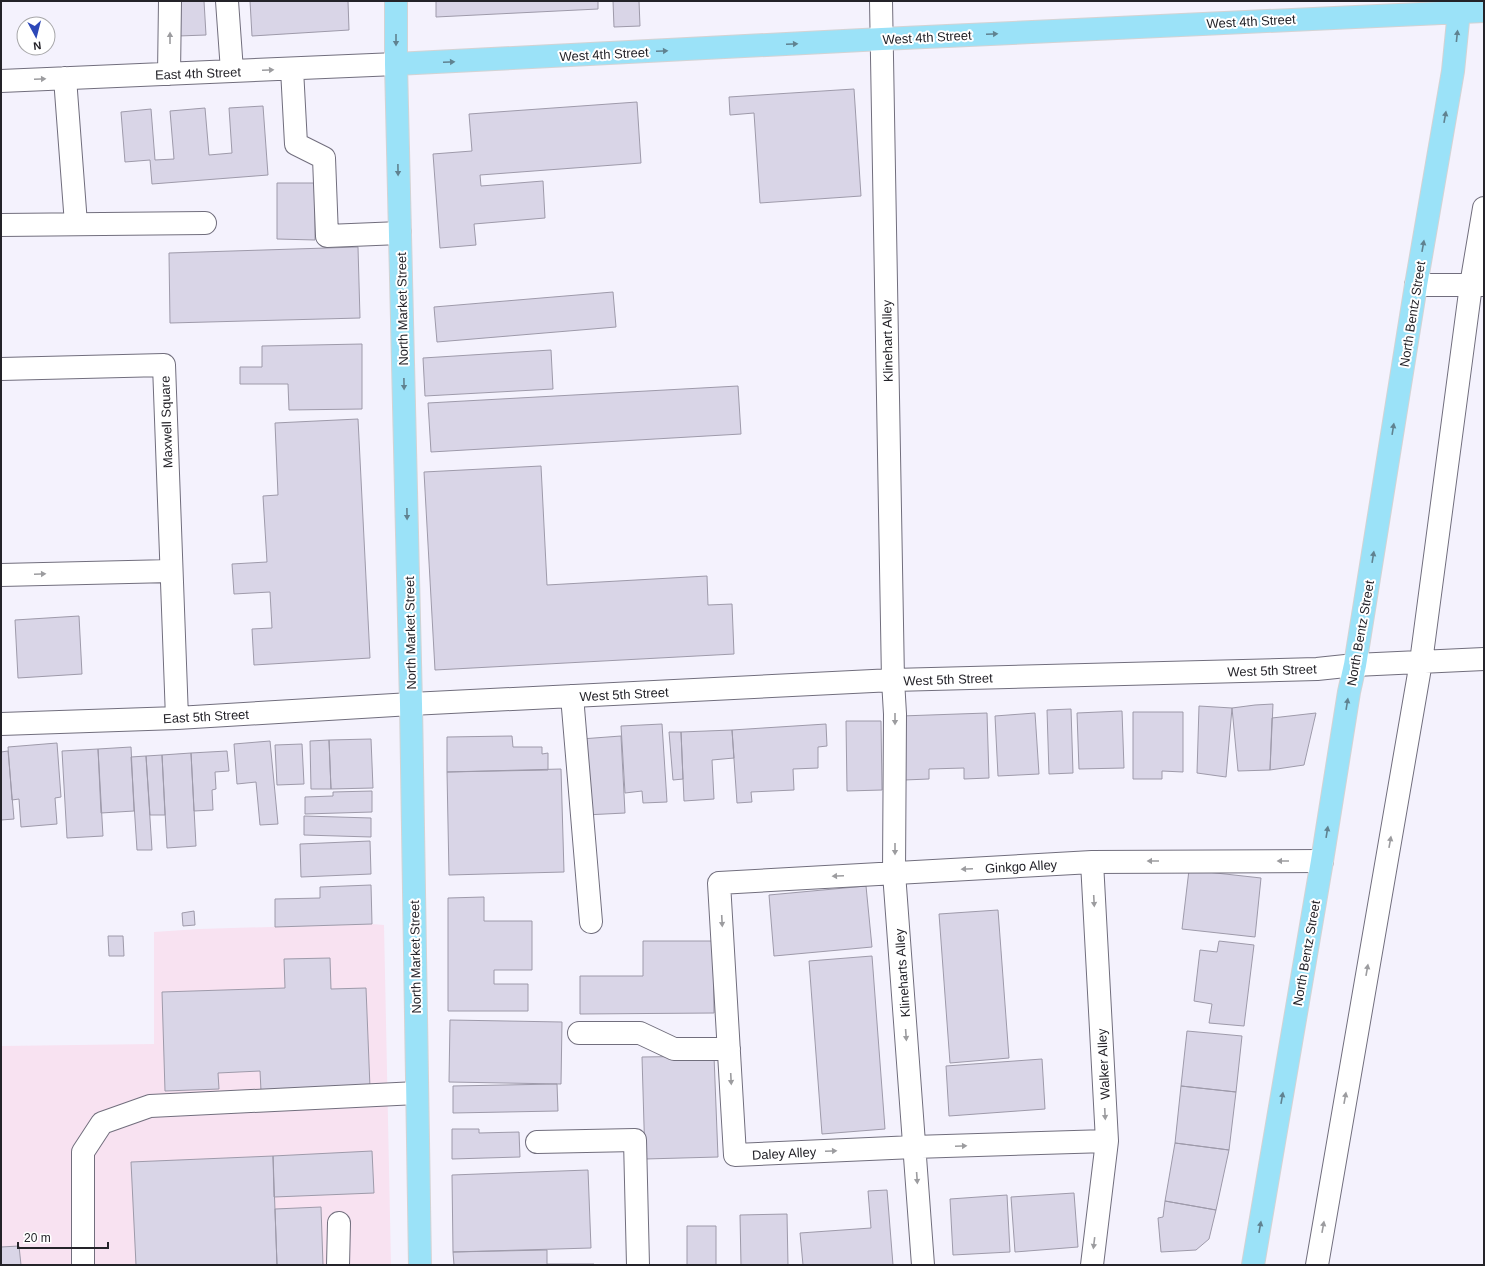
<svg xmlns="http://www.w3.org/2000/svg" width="1485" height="1266" font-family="Arial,sans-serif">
<rect width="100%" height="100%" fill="#f4f2fd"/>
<!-- commercial -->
<path fill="#f8e2f1" d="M372 924 384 925 391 1265H1V1046L154 1044V932L199 929Z"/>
<!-- building -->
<path fill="#d9d5e7" stroke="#9e9aaa" d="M176 1H204L206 35 178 36Z
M250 1H348L349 30 252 36Z
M436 1H598V9L436 17Z
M613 1H639L640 26 614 27Z
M854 89 861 196 760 203 754 113 730 115 729 97Z
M637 102 641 163 480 175 481 186 543 181 545 218 474 224 476 245 440 248 433 154 472 151 469 114Z
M263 106 268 175 152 184 150 160 125 162 121 112 151 109 155 160 174 159 170 111 205 108 209 155 232 153 229 108Z
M277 183H315V240L277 239Z
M358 247 360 318 170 323 169 253Z
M613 292 616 327 437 342 434 307Z
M362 344V409L289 410 288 384H240V367H262V346Z
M551 350 553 389 425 396 423 358Z
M738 386 741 434 431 452 428 403Z
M358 419 370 658 254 665 252 629 272 628 270 592 234 594 232 564 267 562 263 496 278 495 275 423Z
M541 466 547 585 707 576 708 605 732 604 734 654 435 670 424 472Z
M79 616 82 674 18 678 15 620Z
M1273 704 1270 770 1238 771 1232 708 1255 705Z
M1199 706 1232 708 1226 777 1197 773Z
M1071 709 1073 773 1049 774 1047 710Z
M1122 711 1124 768 1079 769 1077 713Z
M1133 712H1183V772L1162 771V779H1133Z
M987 713 989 778 964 779V768L929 769V779L904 780 901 716Z
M1035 713 1039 774 998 776 995 716Z
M1316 713 1304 765 1270 770 1272 718Z
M846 721H881L882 790 847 791Z
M662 724 667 802 643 803 642 791 625 793 621 726Z
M826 724 827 746 818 747V768L793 769 794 790 751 792 752 802 737 803 732 730Z
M732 730 734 758 712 760 714 799 684 801 681 732Z
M669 732H681L683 779 673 780Z
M512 736 513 747H542V754L548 753V770L447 772V737Z
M621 736 625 813 585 815 581 739Z
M371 739 373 788 331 789 329 740Z
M329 740 331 789H311L310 741Z
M270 741 278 824 260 825 256 782 237 784 234 744Z
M57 743 61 797 55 798 57 824 21 827 19 799 12 800 8 747Z
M302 744 304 784 277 785 275 745Z
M131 747 134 811 101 813 98 749Z
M98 749 103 836 67 838 62 751Z
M8 751 14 819 1 820V752Z
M227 751 229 771 215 772 216 789 212 790 213 810 194 811 191 753Z
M191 753 196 846 167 848 162 755Z
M162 755 165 815H150L146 756Z
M146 756 152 850H137L131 757Z
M561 769 564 872 449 875 447 772Z
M372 791V812L305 814V797L333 796V792Z
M304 816 371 818V837L304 835Z
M370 841 371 874 301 877 300 844Z
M1189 870 1261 878 1255 937 1182 929Z
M371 885 372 924 275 927V899L320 898V887Z
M866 886 872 947 774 956 769 895Z
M484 897V921H532V970H494V984H528V1011H448V898Z
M998 910 1009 1058 950 1063 939 914Z
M194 911 195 925 183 926 182 913Z
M108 936H123L124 956H109Z
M643 941H713L714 1013 580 1014V976H643Z
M1219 941 1254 945 1244 1026 1209 1023 1212 1004 1194 1001 1200 950 1217 952Z
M872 956 885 1129 822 1134 809 961Z
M330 958 331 989 366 988 370 1088 261 1091 260 1071 218 1073 219 1089 165 1091 162 992 285 988 284 959Z
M450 1020 562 1022 561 1084 449 1082Z
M1187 1031 1242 1036 1236 1092 1181 1086Z
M714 1056 718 1157 645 1159 642 1057Z
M1042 1059 1045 1109 949 1116 946 1066Z
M557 1084 558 1111 453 1113V1086Z
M1181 1086 1236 1092 1229 1150 1175 1143Z
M452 1129H479V1133L519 1132 520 1157 452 1159Z
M1175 1143 1229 1150 1216 1210 1165 1201Z
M372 1151 374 1193 274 1197 273 1156Z
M273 1156 277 1265H136L131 1162Z
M588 1170 591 1248 453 1252 452 1175Z
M887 1190 893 1265H803L800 1233 871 1228 868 1191Z
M1074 1193 1078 1247 1015 1252 1011 1197Z
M1007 1195 1010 1252 953 1255 950 1199Z
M1165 1201 1216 1210 1209 1239 1196 1250 1161 1252 1158 1218 1163 1217Z
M321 1207 323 1265H277L275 1209Z
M787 1214 788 1265H741L740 1215Z
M687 1226H716V1265H687Z
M19 1246 21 1265H1V1247Z
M547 1250V1264H594V1265H454L453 1252Z"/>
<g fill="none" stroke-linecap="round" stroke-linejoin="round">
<defs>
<path id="minor" d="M227 1 232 71
M881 1 893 680 895 714 894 873 923 1265
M292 69 296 144 324 158 327 236 400 233
M169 74 170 1
M65 78 76 224
M1 81 396 64
M1 225 205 223
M1416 285H1484
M1 369 164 365 177 718
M1 575 171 571
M572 696 591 922
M1 724 177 718 411 704 893 680 1317 669 1355 665 1484 659
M579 1033H640L674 1049H729
M1107 1141 914 1147 735 1155 719 883 1092 862 1322 861
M537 1142 635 1140 638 1265
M83 1265V1152L102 1123 150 1106 417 1093
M338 1265 339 1223
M1092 1265 1107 1141 1092 862
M1317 1265 1421 662 1471 285 1484 208"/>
<path id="major" d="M396 1V64L411 704 420 1265
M396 64 882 39 1484 11
M1253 1265 1322 861 1349 692 1355 665 1416 285 1453 71 1460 1"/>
</defs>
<!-- minor casing -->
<use href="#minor" stroke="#716e7d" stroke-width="24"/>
<!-- major casing -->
<use href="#major" stroke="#d3d3d4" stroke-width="24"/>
<!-- minor -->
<use href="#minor" stroke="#fff" stroke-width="22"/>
<!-- major -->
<use href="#major" stroke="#9be2f8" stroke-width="22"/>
</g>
<!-- one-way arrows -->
<defs><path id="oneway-solid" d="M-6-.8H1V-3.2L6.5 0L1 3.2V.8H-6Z"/></defs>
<g fill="#608290">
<use href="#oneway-solid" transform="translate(992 34) rotate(-3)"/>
<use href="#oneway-solid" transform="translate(1457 36) rotate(-84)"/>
<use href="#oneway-solid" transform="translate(396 40) rotate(90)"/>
<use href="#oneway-solid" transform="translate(792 44) rotate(-3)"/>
<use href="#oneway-solid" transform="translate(662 51) rotate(-3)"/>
<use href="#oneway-solid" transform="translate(449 62) rotate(-3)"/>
<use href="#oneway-solid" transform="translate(1445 117) rotate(-80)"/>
<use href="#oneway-solid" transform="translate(398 170) rotate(89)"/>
<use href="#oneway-solid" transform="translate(1423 246) rotate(-80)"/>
<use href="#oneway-solid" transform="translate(404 384) rotate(89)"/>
<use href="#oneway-solid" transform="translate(1393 429) rotate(-81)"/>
<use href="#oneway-solid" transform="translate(407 514) rotate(89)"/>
<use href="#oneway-solid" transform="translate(1373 557) rotate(-81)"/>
<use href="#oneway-solid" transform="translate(1347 704) rotate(-81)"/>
<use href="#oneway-solid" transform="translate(1327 832) rotate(-81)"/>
<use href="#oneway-solid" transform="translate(1282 1098) rotate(-80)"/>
<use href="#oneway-solid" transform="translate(1260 1227) rotate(-80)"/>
</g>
<g fill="#9c9c9f">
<use href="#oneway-solid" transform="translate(170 38) rotate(-90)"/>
<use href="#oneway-solid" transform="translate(268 70) rotate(-3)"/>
<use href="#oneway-solid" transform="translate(40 79) rotate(-2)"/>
<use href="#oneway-solid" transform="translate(40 574) rotate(-2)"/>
<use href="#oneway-solid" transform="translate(895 719) rotate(90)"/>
<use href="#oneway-solid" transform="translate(1390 842) rotate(-80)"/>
<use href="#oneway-solid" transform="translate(895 849) rotate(90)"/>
<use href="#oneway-solid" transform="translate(1153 861) rotate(180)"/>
<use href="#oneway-solid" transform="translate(1283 861) rotate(180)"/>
<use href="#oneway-solid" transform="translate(967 869) rotate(177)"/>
<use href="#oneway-solid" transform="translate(838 876) rotate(177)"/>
<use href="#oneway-solid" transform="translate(1094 901) rotate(87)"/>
<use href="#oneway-solid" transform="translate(722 921) rotate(87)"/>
<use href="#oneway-solid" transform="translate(1367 970) rotate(-80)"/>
<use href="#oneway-solid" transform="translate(906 1035) rotate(86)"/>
<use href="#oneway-solid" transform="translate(731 1079) rotate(87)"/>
<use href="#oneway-solid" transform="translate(1345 1098) rotate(-80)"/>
<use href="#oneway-solid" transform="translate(1105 1114) rotate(87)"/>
<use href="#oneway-solid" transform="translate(961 1146) rotate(-2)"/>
<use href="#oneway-solid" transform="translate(831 1151) rotate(-3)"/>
<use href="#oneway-solid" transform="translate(917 1178) rotate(86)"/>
<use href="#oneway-solid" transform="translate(1323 1227) rotate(-80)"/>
<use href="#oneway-solid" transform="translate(1094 1243) rotate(97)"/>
</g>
<g text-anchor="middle" stroke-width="4" stroke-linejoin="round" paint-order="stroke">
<!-- street labels -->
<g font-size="13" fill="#242329" stroke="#fff">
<text transform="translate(1251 21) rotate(-3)" y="5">West 4th Street</text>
<text transform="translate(927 37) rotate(-3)" y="5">West 4th Street</text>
<text transform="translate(604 54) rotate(-3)" y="5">West 4th Street</text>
<text transform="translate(198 73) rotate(-2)" y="5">East 4th Street</text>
<text transform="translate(402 309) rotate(-91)" y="5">North Market Street</text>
<text transform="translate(1412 314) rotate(-81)" y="5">North Bentz Street</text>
<text transform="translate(887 341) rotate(-91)" y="5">Klinehart Alley</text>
<text transform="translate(166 422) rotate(-92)" y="5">Maxwell Square</text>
<text transform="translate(410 633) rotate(-91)" y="5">North Market Street</text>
<text transform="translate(1360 633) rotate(-80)" y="5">North Bentz Street</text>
<text transform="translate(1272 670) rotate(-2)" y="5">West 5th Street</text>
<text transform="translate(948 679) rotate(-2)" y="5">West 5th Street</text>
<text transform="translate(624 694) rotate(-3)" y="5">West 5th Street</text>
<text transform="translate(206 716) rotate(-3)" y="5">East 5th Street</text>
<text transform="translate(1021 866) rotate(-3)" y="5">Ginkgo Alley</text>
<text transform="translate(1306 953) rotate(-80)" y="5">North Bentz Street</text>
<text transform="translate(415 957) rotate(-91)" y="5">North Market Street</text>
<text transform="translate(902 973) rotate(-94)" y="5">Klineharts Alley</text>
<text transform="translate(1103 1064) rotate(-93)" y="5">Walker Alley</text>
<text transform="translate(784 1153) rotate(-3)" y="5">Daley Alley</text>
</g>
</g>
<!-- border -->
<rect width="1485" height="1266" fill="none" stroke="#242329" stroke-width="4"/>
<!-- north arrow -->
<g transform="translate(36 36) rotate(173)"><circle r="19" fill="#ffffff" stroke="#a7a7a9"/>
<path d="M0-3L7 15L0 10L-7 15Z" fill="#2d48b8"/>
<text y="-6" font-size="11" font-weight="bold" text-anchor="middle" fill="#242329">N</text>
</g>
<!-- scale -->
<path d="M18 1242v6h90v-6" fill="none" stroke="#242329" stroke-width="2"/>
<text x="24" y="1242" font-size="12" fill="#242329" stroke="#ffffff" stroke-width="3" paint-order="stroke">20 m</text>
</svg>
